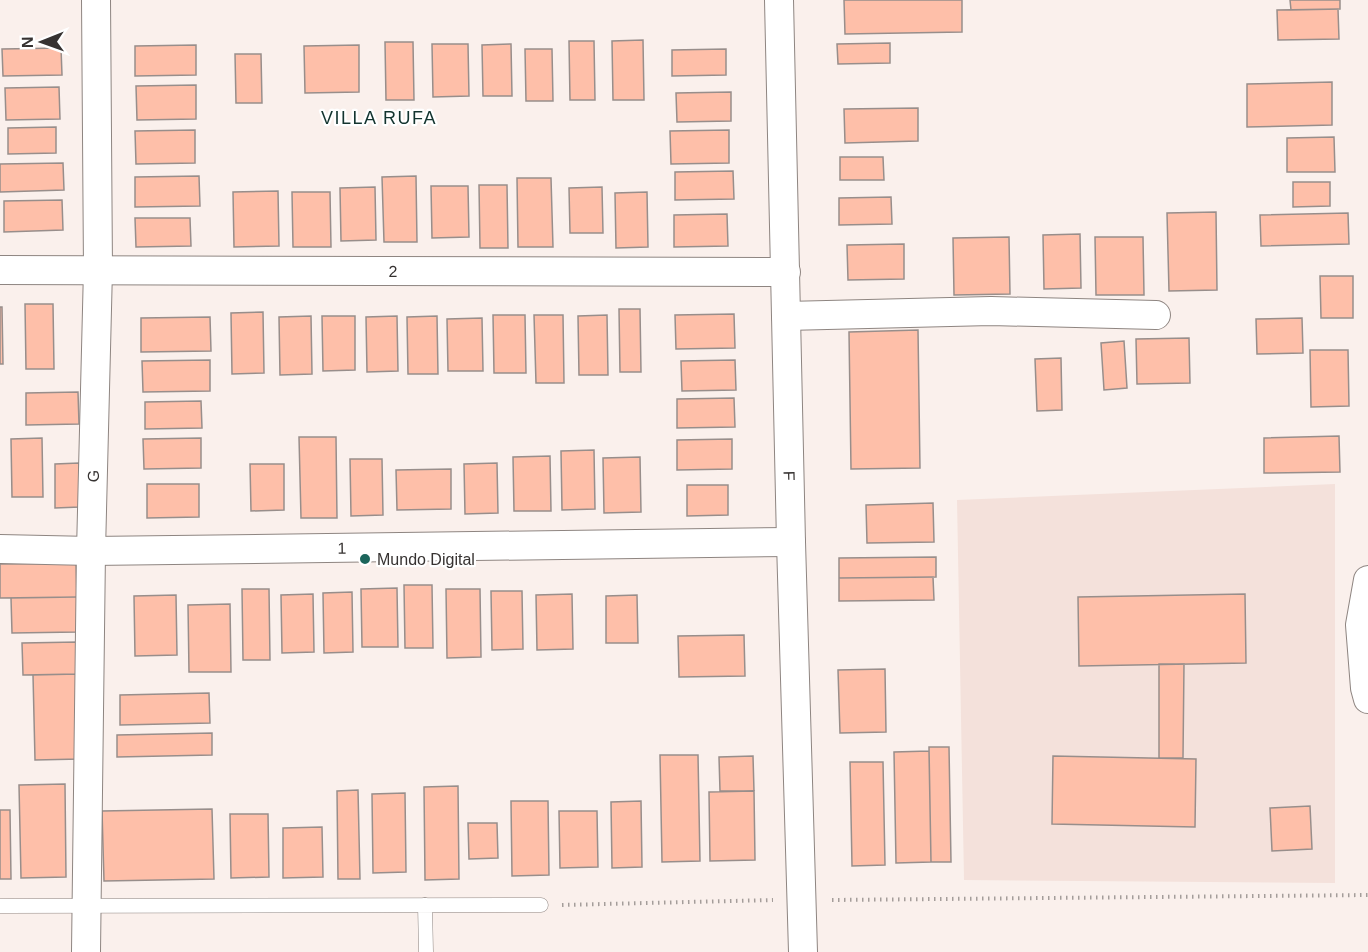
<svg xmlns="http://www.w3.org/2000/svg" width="1368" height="952" font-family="Helvetica,sans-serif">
<rect width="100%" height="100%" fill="#faf0ec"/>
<!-- built -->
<path fill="#f4e1db" d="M1335 484V883L964 880 957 500Z"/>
<!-- building -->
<path fill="#febfa9" stroke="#988e8b" stroke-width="1.5" d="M844 0H962V32L845 34Z
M1290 0H1340V9L1291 10Z
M1338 9 1339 39 1278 40 1277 10Z
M643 40 644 100H613L612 41Z
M569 41H594L595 100H570Z
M385 42H413L414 100H386Z
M890 43V63L838 64 837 44Z
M432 44H468L469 96 433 97Z
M511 44 512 96H483L482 45Z
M196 45V75L135 76V46Z
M359 45V92L305 93 304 46Z
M61 48 62 75 3 76 2 49Z
M525 49H552L553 101H526Z
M726 49V75L672 76V50Z
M235 54H261L262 103H236Z
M1332 82V125L1247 127V84Z
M196 85V119L137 120 136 86Z
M59 87 60 119 6 120 5 88Z
M731 92V121L677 122 676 93Z
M918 108V141L845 143 844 109Z
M56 127V153L8 154V128Z
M195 130V163L136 164 135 131Z
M729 130V163L671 164 670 131Z
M1334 137 1335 172H1287V138Z
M840 157H883L884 180H840Z
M63 163 64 190 0 192V164Z
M733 171 734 199 675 200V172Z
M199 176 200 206 135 207V177Z
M416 176 417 242H384L382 177Z
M517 178H551L553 247H518Z
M1293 182H1330V206L1293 207Z
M479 185H507L508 248H480Z
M431 186H468L469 237 432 238Z
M375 187 376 240 341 241 340 188Z
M602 187 603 233H570L569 188Z
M278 191 279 246 234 247 233 192Z
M292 192H330L331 247H293Z
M647 192 648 247 616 248 615 193Z
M891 197 892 224 839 225V198Z
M62 200 63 230 4 232V201Z
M1216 212 1217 290 1169 291 1167 213Z
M1348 213 1349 244 1261 246 1260 215Z
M727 214 728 246 674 247V215Z
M135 218H190L191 246 136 247Z
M1080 234 1081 288 1044 289 1043 235Z
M1009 237 1010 294 954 295 953 238Z
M1095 237H1143L1144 295H1096Z
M904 244V279L848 280 847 245Z
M1320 276H1353V318H1321Z
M25 304H53L54 369H26Z
M0 307H2L3 364H0Z
M619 309H640L641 372H620Z
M263 312 264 373 232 374 231 313Z
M734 314 735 348 676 349 675 315Z
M493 315H525L526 373H494Z
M534 315H563L564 383H536Z
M607 315 608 375H579L578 316Z
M311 316 312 374 280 375 279 317Z
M322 316H355V370L323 371Z
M397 316 398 371 367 372 366 317Z
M437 316 438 374H408L407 317Z
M210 317 211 351 141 352V318Z
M482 318 483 371H448L447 319Z
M1302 318 1303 353 1257 354 1256 319Z
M918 330 920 468 851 469 849 332Z
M1189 338 1190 383 1137 384 1136 339Z
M1124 341 1127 388 1104 390 1101 343Z
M1310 350H1348L1349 406 1311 407Z
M1061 358 1062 410 1037 411 1035 359Z
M210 360V391L143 392 142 361Z
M735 360 736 390 682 391 681 361Z
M78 392 79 424 26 425V393Z
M734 398 735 427 677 428V399Z
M201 401 202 428 145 429V402Z
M1339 436 1340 472 1264 473V438Z
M299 437H336L337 518H301Z
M42 438 43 497H12L11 439Z
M201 438V468L144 469 143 439Z
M732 439V469L677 470V440Z
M594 450 595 509 562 510 561 451Z
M550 456 551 511H514L513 457Z
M640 457 641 512 604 513 603 458Z
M350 459H382L383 515 351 516Z
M79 463 80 507 55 508V464Z
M497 463 498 513 465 514 464 464Z
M250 464H284V510L251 511Z
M451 469V509L397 510 396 470Z
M147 484H199V517L147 518Z
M687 485H728V515L687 516Z
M933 503 934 542 867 543 866 505Z
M936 557V577L839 578V558Z
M76 563 77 597 0 598V564Z
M933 577 934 600 839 601V578Z
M404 585H432L433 648H405Z
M397 588 398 647H362L361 589Z
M242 589H269L270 660H243Z
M446 589H480L481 657 447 658Z
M491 591H522L523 649 492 650Z
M352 592 353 652 324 653 323 593Z
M313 594 314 652 282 653 281 595Z
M572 594 573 649 537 650 536 595Z
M1245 594 1246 663 1079 666 1078 597Z
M176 595 177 655 135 656 134 596Z
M637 595 638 643H606V596Z
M77 597V632L12 633 11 598Z
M230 604 231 672H189L188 605Z
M744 635 745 676 679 677 678 636Z
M78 642V674L23 675 22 643Z
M1159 664H1184L1183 758H1159Z
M885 669 886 732 840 733 838 670Z
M78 674 80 759 35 760 33 675Z
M209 693 210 723 120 725V695Z
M212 733V755L117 757V735Z
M929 747H949L951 862H931Z
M929 751 931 862 896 863 894 752Z
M660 755H698L700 861 662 862Z
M753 756 754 791H720L719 757Z
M1053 756 1196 759 1195 827 1052 824Z
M850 762H883L885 865 852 866Z
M65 784 66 877 21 878 19 785Z
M458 786 459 879 425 880 424 787Z
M358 790 360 879H338L337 791Z
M754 791 755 860 710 861 709 792Z
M405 793 406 872 373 873 372 794Z
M511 801H548L549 875 512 876Z
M641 801 642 867 612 868 611 802Z
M1310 806 1312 849 1272 851 1270 808Z
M212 809 214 879 104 881 102 811Z
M0 810H10L11 879H0Z
M559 811H597L598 867 560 868Z
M230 814H268L269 877 231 878Z
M468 823H497L498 858 469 859Z
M322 827 323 877 283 878V828Z"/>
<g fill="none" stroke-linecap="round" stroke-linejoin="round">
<defs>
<path id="lane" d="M425 905 426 952
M0 906 541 905"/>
<g id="street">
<path id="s1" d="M779 0 791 542 803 952"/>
<path id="s2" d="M0 270 786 272"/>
<path d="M786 316 991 311 1156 315"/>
<path id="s3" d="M0 549 91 551 791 542"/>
<path d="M1368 580 1360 625 1365 688 1368 699"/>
<path id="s4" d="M86 952 91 551 98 269 96 0"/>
</g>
</defs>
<!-- lane casing -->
<use href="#lane" stroke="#8e8581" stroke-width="15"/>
<!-- street casing -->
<use href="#street" stroke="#8e8581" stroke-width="30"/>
<!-- path -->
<path stroke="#a49d9a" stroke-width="4" stroke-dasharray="1.5 4.5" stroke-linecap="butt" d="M832 900 1368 895
M562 905 773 900"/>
<!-- lane -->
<use href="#lane" stroke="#fff" stroke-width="14"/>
<!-- street -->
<use href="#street" stroke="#fff" stroke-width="28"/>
</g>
<!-- markers -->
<circle fill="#1c655b" stroke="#fff" stroke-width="2" cx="365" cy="559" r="6"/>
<g text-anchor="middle" stroke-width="4.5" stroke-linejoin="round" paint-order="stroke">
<!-- street labels -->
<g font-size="16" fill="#363231" stroke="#fff">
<text dy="6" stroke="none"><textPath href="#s2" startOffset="393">2</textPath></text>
<text dy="6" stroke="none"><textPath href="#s4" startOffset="476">G</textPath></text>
<text dy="6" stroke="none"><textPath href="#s1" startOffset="476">F</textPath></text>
<text dy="6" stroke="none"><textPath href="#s3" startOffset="342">1</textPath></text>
</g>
<!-- poi labels -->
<g font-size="16" fill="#363231" stroke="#fff" text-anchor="start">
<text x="377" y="565">Mundo Digital</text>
</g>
<!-- neighbourhood labels -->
<g font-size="18" letter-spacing="1.5" fill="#13342f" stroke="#fff">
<text x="379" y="124">VILLA RUFA</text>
</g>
</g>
<!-- north arrow -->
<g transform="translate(42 42) rotate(269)" stroke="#ffffff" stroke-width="4.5" paint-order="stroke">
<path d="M0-4.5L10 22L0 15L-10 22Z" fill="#363231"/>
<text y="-9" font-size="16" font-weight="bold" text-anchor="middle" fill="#363231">N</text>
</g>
</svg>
